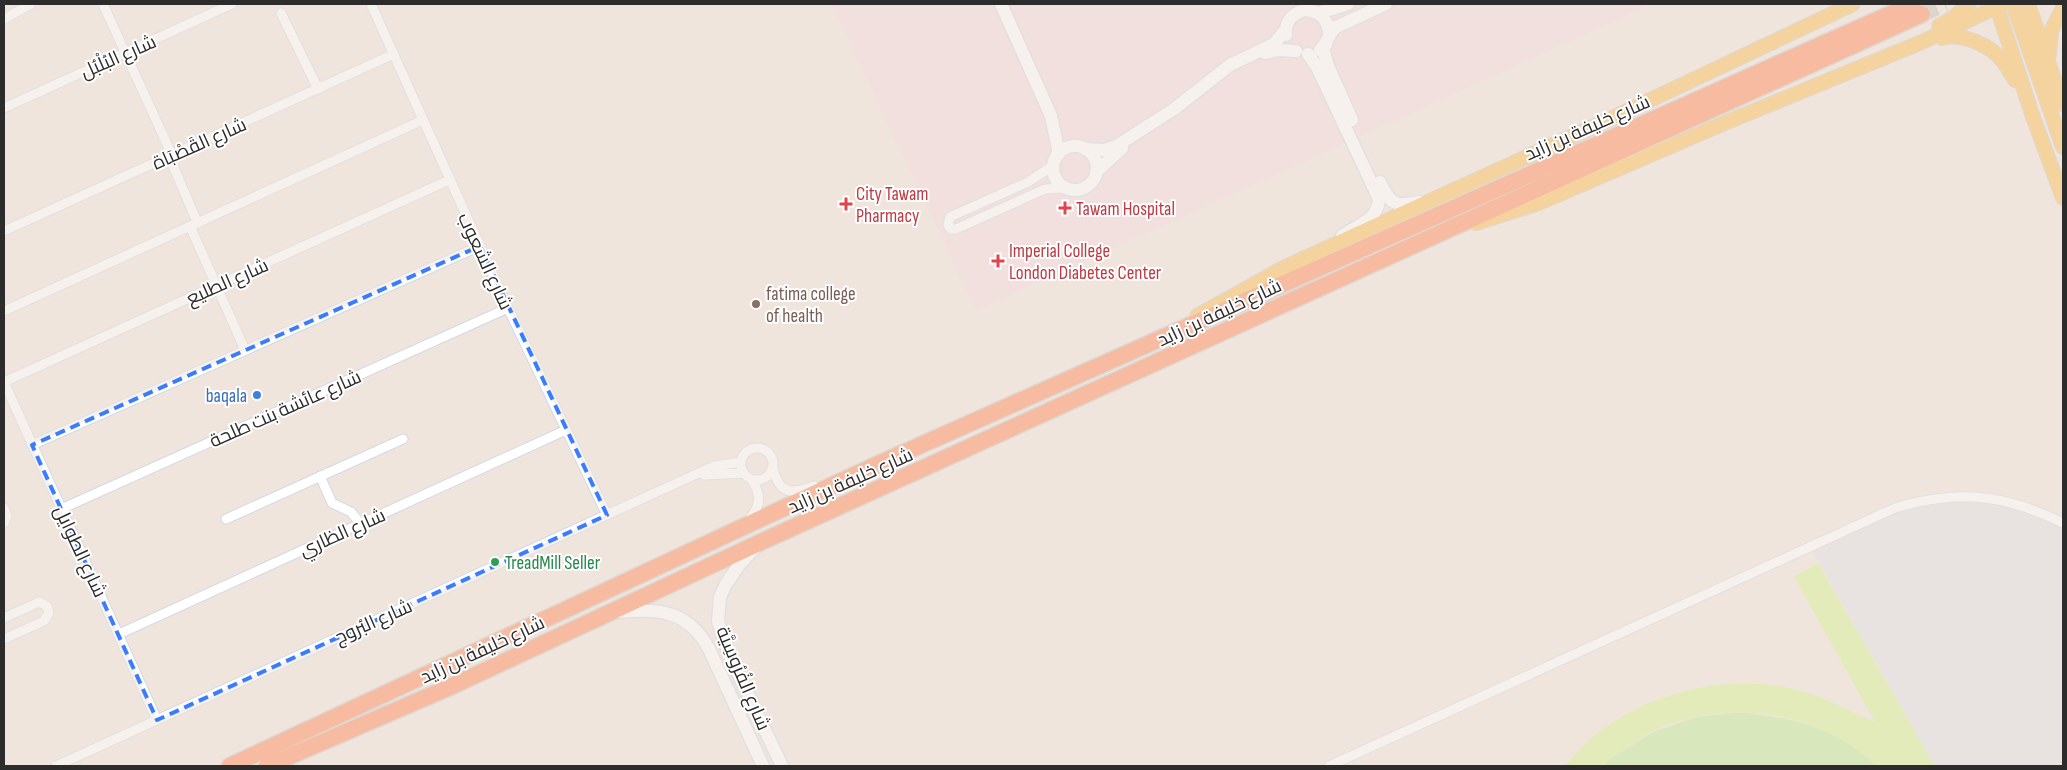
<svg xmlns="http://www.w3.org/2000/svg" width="2067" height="770" font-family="'Sofia Sans Condensed',Cairo,sans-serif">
<rect width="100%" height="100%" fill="#efe5dd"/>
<!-- industrial -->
<path fill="#dfdee7" d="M1922 500 2023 505 2063 526V766H1935L1810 547Z"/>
<!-- medical -->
<path fill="#f6dae0" d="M831 4H1652L976 311Z"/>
<!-- green -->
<path fill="#beea96" d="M1740 712C1796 719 1834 726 1877 766H1603L1608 760 1653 732 1696 717Z"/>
<!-- pitch -->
<path fill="#d7f291" d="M1818 563 1935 766H1877C1818 711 1728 697 1653 731 1638 739 1623 751 1608 760L1603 766H1565C1616 699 1718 669 1798 690 1826 697 1849 711 1875 722L1794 577Z"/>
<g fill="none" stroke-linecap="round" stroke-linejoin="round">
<!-- highway-tunnel -->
<path stroke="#c8c0ba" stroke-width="16" stroke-dasharray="16 8" stroke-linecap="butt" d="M1922 14 1945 4"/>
<defs>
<path id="street" d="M103 4 172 155
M371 4 508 308 607 515
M281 13 318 89
M4 19 31 4
M4 108 232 4
M169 156 197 222
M1054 165 1028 182 950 217 948 225 951 229H956L1045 189 1065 188
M190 226 245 350
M4 231 394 54
M4 311 423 120
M4 382 449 180
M4 382 157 720
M32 445 480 246
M741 464a16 16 0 1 1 32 0a16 16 0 1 1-32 0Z
M773 470C781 495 791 494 814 486
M704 475 744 473
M320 476 332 503 351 512 361 524
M4 508 7 516 4 523
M61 509 508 308
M226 519 403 439
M748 521C761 506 762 495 751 479
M4 618 39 602 47 606 49 613 44 621 4 639
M119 634 566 430
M56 766 703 471 715 466 741 462
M1329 766 1895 508C1958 489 2004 494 2063 523"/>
<path id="secondary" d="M1001 4 1051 116 1059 154
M1319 13 1348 4
M1286 35C1285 22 1292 13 1305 10 1319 11 1328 19 1329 33
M1326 45 1323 49 1328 66 1352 120
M1320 50C1328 43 1328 34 1336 27L1386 4
M1265 53 1278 50 1296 51
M1308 54 1317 67 1379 199C1378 221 1356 225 1342 236
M1053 168a22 22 0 1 1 44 0a22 22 0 1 1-44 0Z
M1085 149 1105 150 1118 145 1174 109 1230 65 1274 44 1286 29
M1096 172 1122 148
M1380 182C1391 205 1395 207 1420 202
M756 547 739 565 726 584 720 597 718 621 728 652 782 766
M616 612C656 609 687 608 709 649L763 766"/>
<path id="primary" d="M1996 4 2033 117 2063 198
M2013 4 2063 147
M2028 4 2063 104
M1939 26 1953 18 1969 4
M1942 38C1960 32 1990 45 2002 60 2007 66 2011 74 2015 80
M2049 55 2051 31 2063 8
M1476 223 1539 203 1727 122 1922 42 2003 4
M1197 316 1285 267 1610 119 1853 4"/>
<path id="highway" d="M230 766 876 465 1913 4
M267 766 450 687 761 542 1922 14"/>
</defs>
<!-- street casing -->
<use href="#street" stroke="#d2d9e6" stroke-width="11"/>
<!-- secondary casing -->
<use href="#secondary" stroke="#d2d9e6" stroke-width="15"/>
<!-- primary casing -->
<use href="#primary" stroke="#c8c8c8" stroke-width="16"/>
<!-- highway casing -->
<use href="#highway" stroke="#c8c8c8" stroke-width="19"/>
<!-- street -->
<use href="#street" stroke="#fff" stroke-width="9"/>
<!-- secondary -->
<use href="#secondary" stroke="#fff" stroke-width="12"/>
<!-- primary -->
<use href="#primary" stroke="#fdbd55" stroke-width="14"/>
<!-- highway -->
<use href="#highway" stroke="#ff8858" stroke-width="16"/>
</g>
<!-- marked area -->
<path d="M0 0H2067V770H0ZM480 246 607 515 157 720 32 445Z" fill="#efe5dd" fill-opacity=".55" fill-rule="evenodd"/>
<path fill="none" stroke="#3a7cff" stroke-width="4" stroke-dasharray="10 6" stroke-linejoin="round" d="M480 246 607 515 157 720 32 445Z"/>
<!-- markers -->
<g fill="#e0444e" stroke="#fff" stroke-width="2">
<path d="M843.5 196.5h5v5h5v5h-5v5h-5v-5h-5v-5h5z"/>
<path d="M1062.5 200.5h5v5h5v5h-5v5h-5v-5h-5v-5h5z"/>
<path d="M995.5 253.5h5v5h5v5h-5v5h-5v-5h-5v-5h5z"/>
</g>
<circle fill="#8d6e63" stroke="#fff" stroke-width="2" cx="756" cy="304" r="5"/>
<circle fill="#3f7fe0" stroke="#fff" stroke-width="2" cx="257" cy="395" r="5"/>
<circle fill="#2e9e5b" stroke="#fff" stroke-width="2" cx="495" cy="562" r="5"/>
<g text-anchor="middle" stroke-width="4" stroke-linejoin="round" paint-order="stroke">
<!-- street labels -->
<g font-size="19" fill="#2c2c2c" stroke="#fff">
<text transform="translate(118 56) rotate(-24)" y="7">شارع البُلْبُل</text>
<text transform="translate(1587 127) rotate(-24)" y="7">شارع خليفة بن زايد</text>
<text transform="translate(199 143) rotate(-24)" y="7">شارع القَصْبَاة</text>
<text transform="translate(486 261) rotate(65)" y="7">شارع الشعوب</text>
<text transform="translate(227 281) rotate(-24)" y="7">شارع الطليع</text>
<text transform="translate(1219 312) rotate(-25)" y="7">شارع خليفة بن زايد</text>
<text transform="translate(285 408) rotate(-24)" y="7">شارع عائشة بنت طلحة</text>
<text transform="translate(850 480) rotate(-24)" y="7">شارع خليفة بن زايد</text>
<text transform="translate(342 532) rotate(-24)" y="7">شارع الظاري</text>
<text transform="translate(81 551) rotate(65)" y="7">شارع الطوايل</text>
<text transform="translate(373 621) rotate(-24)" y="7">شارع البُروج</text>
<text transform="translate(482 649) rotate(-25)" y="7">شارع خليفة بن زايد</text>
<text transform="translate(744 678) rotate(67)" y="7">شارع الفُرُوسِيَّة</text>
</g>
<!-- health labels -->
<g font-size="19" fill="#be3a42" stroke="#fff" text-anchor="start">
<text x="856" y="200">City Tawam<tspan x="856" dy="22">Pharmacy</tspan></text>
<text x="1076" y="215">Tawam Hospital</text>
<text x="1009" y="257">Imperial College<tspan x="1009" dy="22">London Diabetes Center</tspan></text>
</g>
<!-- education labels -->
<g font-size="19" fill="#785e54" stroke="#fff" text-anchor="start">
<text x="766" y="300">fatima college<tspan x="766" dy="22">of health</tspan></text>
</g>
<!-- shop labels -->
<g font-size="19" fill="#366cbe" stroke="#fff" text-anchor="end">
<text x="247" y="402">baqala</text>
</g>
<!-- leisure labels -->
<g font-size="19" fill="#27864d" stroke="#fff" text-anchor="start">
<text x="505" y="569">TreadMill Seller</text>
</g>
</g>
<!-- border -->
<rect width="2067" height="770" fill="none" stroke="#2c2c2c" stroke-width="10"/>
</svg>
